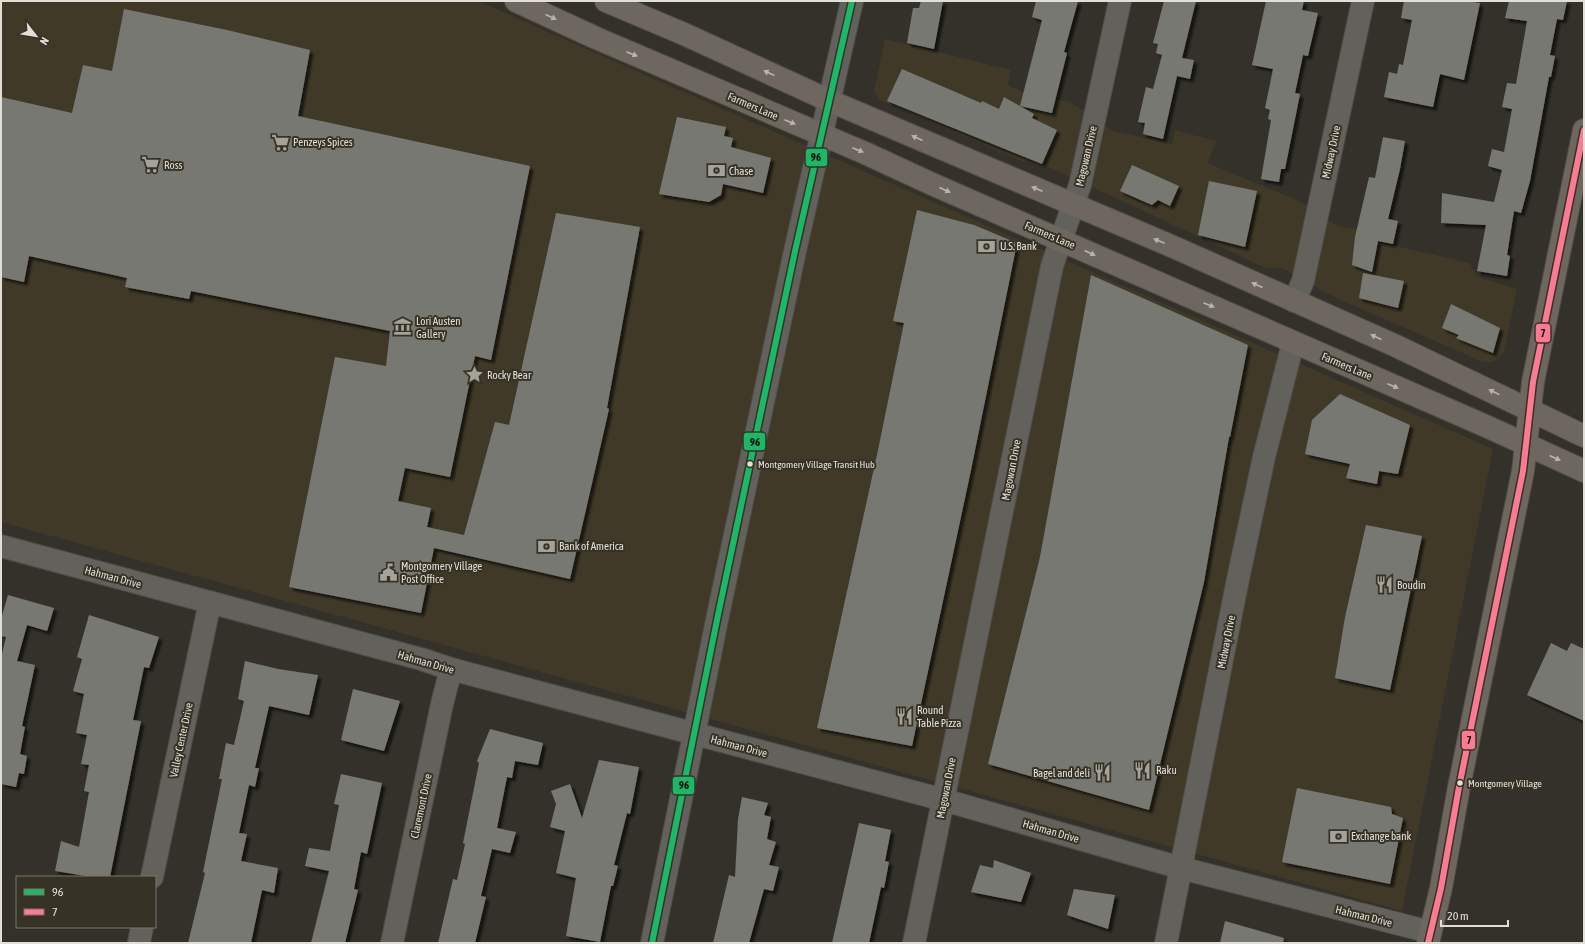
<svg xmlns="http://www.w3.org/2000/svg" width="1585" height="944" font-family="'Asap Condensed',sans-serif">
<defs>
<filter id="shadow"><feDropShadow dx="3.5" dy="3.5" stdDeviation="1" flood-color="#0009"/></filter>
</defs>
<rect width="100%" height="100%" fill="#33312a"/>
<!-- built -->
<path fill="#403928" d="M1 1H478L1493 449 1402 911 1 522Z
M885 39 1011 70 1008 85 1030 95 1070 102 1113 131 1172 144 1175 130 1216 141 1208 163 1299 201 1338 226 1370 231 1369 240 1470 263 1476 276 1517 289 1504 352 1493 362H1483L1332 296 1283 268H1266L1053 169 1019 160 879 100 874 91Z"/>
<!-- building -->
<path fill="#787872" filter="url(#shadow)" d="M921 1H943L934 49 907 43 913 8H919Z
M1036 1H1078L1064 52 1067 53 1052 113 1020 106 1042 20 1032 17Z
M1164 1H1196L1182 58 1194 60 1190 79 1177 76 1163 139 1143 134 1145 123 1138 122 1146 87 1153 89 1162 55 1156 53 1158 44 1153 43Z
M1266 1H1304L1302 10 1318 13 1308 56 1303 55 1295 93 1300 94 1285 169H1281L1279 182 1261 179 1271 120 1268 119 1270 110 1265 108 1273 69 1252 65Z
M1404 1H1466L1480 3 1464 80 1440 74 1433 107 1384 97 1389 72 1397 74 1399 64 1403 65 1412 20 1401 18Z
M1509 1H1567L1563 20 1557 19 1550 55 1555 56 1551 77H1549L1530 181 1521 213 1514 211 1507 255 1510 256 1507 276 1477 271 1486 225 1441 223 1442 193 1494 202 1502 170 1488 166 1492 149 1504 152 1512 109 1502 107 1507 83 1516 84 1527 21 1505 18Z
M124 9 227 30 310 50 298 116 530 166 491 360 475 356 450 477 405 468 398 501 431 508 427 527 464 535 495 422 509 425 556 213 640 227 607 408 609 409 570 579 434 548 421 613 289 587 335 357 386 366 390 331 191 291 189 299 125 287 127 278 29 256 24 282 1 277V97L72 113 83 65 112 71Z
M902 69 981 103 982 101 999 109 1004 97 1034 114 1032 118 1057 130 1042 164 887 101Z
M677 117 726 127 724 136 733 138 731 147 771 158 763 193 723 184 721 195 709 202 659 194Z
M1383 137 1405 141 1400 169 1388 219 1398 221 1393 244 1378 241 1372 272 1352 265 1355 237 1369 177 1375 178Z
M1132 165 1179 186 1170 206 1158 200 1152 205 1120 191Z
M1209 181 1257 191 1245 247 1198 235Z
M917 210 974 225 1017 243 971 470 912 746 817 728 878 450 904 323 893 321Z
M1363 273 1404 281 1398 308 1359 298Z
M1091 275 1248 345 1230 437H1229L1204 582 1149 810 988 764 1040 557Z
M1451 304 1500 328 1493 353 1456 338 1459 335 1442 328Z
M1340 394 1410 425 1398 474 1379 471 1377 484 1346 478 1350 464 1305 454 1312 420Z
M1366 525 1422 536 1390 690 1335 678 1345 617Z
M8 595 54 608 47 631 27 625 17 661 35 665 22 726 25 727 20 754 27 756 24 774 19 773 16 787 1 784V658L6 637 1 636V619Z
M89 615 159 637 149 668 144 667 133 720 141 721 110 877H92L55 871 61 841 79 847 89 792 84 791 89 765 81 764 87 735 76 733 84 694 73 691 82 659 77 657Z
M1551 643 1567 651 1571 643 1584 649V721L1527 695Z
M245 661 278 669 318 675 309 715 269 706 255 768H259L255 787 249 785 239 833 247 834 241 861 278 868 274 893 262 890 251 943H188L205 873 203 872 222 779H219L226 743 234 745 244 701 238 699Z
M353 689 400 701 384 751 341 740Z
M490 729 543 743 538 765 515 761 512 778 507 777 497 828 516 832 510 853 492 849 481 896 486 897 475 943H438L453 879 457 880 465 844 463 843 479 763 477 761Z
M599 760 639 767 630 814 627 813 614 865 618 866 613 886H611L600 942 566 936 576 878 556 873 565 831 550 827 556 804 551 791 570 784 582 818Z
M341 774 382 783 367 854 361 852 354 889 358 890 345 943H311L329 871 305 866 309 848 330 851 339 805 334 804Z
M1297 788 1391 807 1392 814 1403 818 1390 884 1282 862Z
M742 797 768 803 764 815 771 817 767 839 776 842 769 865 779 867 773 891 764 889 749 943H713L729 875 735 877 738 819Z
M859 823 891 830 885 861 889 862 884 888 881 887 869 943H832Z
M994 860 1031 873 1021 902 971 892 980 865 993 868Z
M1074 889 1115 895 1108 929 1067 915Z
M1225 921 1284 938 1283 943H1220Z"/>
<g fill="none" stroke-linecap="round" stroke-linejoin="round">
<defs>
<path id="minor" d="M1294 301 1303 281 1363 1
M1 546 421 659 451 669 944 800 1181 868 1430 932
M152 877 210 602
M139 943 142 927
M392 943 442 704 451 669
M652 943 718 615 795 251 852 1
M914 943 1052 266 1080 185 1120 1
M1166 943 1238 579 1264 457 1293 343"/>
<path id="major" d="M516 1 596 38 865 153 932 184 1488 427 1584 471
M606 1 684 34 830 101 1169 245 1394 345 1584 436
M1428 943 1441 888 1459 787 1523 471 1533 382 1584 130"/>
</defs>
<!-- minor casing -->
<use href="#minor" stroke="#4f4c46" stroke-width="24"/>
<!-- major casing -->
<use href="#major" stroke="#4f4c46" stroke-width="24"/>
<!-- minor -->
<use href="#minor" stroke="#63615b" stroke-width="22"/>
<!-- major -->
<use href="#major" stroke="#6e6760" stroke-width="22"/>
<defs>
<path id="bus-1" d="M652 943 718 615 795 251 852 1"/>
<path id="bus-2" d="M1428 943 1441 888 1459 787 1523 471 1533 382 1584 130"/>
</defs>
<!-- bus-1 casing -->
<use href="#bus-1" stroke="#373226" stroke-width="9"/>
<!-- bus-2 casing -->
<use href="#bus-2" stroke="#373226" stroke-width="9"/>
<!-- bus-1 -->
<use href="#bus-1" stroke="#1ab867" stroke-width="6"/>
<!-- bus-2 -->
<use href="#bus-2" stroke="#fe7a93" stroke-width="6"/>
</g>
<!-- one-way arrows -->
<defs><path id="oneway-solid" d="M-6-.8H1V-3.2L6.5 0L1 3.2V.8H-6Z"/></defs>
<g fill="#b9b5ad">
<use href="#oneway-solid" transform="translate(551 17) rotate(25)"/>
<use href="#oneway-solid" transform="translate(632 54) rotate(23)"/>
<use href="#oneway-solid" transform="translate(769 73) rotate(-155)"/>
<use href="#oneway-solid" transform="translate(790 122) rotate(23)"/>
<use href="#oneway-solid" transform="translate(917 138) rotate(-156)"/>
<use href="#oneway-solid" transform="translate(858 150) rotate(23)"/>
<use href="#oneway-solid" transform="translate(1037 189) rotate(-157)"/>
<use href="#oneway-solid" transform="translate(945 190) rotate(24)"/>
<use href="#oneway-solid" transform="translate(1159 241) rotate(-157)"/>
<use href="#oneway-solid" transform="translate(1090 253) rotate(24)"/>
<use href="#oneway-solid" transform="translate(1257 285) rotate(-156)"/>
<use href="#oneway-solid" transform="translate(1209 305) rotate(23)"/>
<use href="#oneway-solid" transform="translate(1376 337) rotate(-156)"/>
<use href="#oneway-solid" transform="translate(1393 386) rotate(23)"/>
<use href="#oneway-solid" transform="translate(1494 392) rotate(-154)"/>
<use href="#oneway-solid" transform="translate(1555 458) rotate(24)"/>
</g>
<!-- icons -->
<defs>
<symbol id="supermarket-bare" viewBox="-9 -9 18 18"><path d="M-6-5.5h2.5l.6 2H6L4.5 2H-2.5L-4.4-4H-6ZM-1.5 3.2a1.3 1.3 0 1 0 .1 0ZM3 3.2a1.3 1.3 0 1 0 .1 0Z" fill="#a5a29a" stroke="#373226" stroke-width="2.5" paint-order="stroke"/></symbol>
<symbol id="bank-bare" viewBox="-9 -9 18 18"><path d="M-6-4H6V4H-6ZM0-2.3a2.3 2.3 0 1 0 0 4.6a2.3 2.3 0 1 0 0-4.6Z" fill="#a5a29a" stroke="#373226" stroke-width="2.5" paint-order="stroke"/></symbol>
<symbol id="museum-bare" viewBox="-9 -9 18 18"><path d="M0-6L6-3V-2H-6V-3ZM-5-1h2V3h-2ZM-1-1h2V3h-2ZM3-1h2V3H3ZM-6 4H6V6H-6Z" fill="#a5a29a" stroke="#373226" stroke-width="2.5" paint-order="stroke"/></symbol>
<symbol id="sight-bare" viewBox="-9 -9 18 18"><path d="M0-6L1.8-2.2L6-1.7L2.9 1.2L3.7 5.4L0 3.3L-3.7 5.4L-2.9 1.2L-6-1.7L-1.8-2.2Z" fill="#a5a29a" stroke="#373226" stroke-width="2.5" paint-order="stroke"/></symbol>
<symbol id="civic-bare" viewBox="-9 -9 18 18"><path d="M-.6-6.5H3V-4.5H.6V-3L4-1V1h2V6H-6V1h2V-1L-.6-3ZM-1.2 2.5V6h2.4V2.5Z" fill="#a5a29a" stroke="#373226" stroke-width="2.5" paint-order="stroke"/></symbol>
<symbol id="restaurant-bare" viewBox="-9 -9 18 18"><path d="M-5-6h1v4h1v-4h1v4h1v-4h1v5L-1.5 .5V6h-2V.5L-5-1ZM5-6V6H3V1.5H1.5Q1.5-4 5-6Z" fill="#a5a29a" stroke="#373226" stroke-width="2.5" paint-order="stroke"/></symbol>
</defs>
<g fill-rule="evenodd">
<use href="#supermarket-bare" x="268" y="130" width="25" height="25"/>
<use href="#supermarket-bare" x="138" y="152" width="25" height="25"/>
<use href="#bank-bare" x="704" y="158" width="25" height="25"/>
<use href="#bank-bare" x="974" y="234" width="25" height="25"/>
<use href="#museum-bare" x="390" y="314" width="25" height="25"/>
<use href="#sight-bare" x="462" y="362" width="25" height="25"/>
<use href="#bank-bare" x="534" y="534" width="25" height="25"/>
<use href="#civic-bare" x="376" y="560" width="25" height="25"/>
<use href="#restaurant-bare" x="1372" y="572" width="25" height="25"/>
<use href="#restaurant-bare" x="892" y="704" width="25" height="25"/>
<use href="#restaurant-bare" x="1130" y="758" width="25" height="25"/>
<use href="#restaurant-bare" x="1090" y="760" width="25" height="25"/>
<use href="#bank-bare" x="1326" y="824" width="25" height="25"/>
</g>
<!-- markers -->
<g fill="#e2dfd7" stroke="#373226" stroke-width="1.5">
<circle cx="750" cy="464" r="3.5"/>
<circle cx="1460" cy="783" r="3.5"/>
</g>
<g text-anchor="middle" stroke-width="4" stroke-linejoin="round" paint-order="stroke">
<!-- bus labels -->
<g font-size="10" fill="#e2dfd7" stroke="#373226" text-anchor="start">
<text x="758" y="468">Montgomery Village Transit Hub</text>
<text x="1468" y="787">Montgomery Village</text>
</g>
<!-- street labels -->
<g font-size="11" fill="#e2dfd7" stroke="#373226">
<text transform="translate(753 106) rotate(23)" y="4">Farmers Lane</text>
<text transform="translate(1331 152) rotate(-78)" y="4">Midway Drive</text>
<text transform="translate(1086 156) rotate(-77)" y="4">Magowan Drive</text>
<text transform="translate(1050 235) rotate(23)" y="4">Farmers Lane</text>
<text transform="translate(1347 366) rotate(23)" y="4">Farmers Lane</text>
<text transform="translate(1011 470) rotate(-79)" y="4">Magowan Drive</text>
<text transform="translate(113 577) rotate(15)" y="4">Hahman Drive</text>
<text transform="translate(1226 642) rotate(-79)" y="4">Midway Drive</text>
<text transform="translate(426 662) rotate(16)" y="4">Hahman Drive</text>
<text transform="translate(181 740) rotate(-78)" y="4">Valley Center Drive</text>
<text transform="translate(739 746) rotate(15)" y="4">Hahman Drive</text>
<text transform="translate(946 788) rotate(-79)" y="4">Magowan Drive</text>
<text transform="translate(421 806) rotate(-78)" y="4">Claremont Drive</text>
<text transform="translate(1051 831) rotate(16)" y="4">Hahman Drive</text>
<text transform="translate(1364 916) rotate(14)" y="4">Hahman Drive</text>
</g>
<!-- poi labels -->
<g font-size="11" fill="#e2dfd7" stroke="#373226" text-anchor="start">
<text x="293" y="146">Penzeys Spices</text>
<text x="164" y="169">Ross</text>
<text x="729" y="175">Chase</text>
<text x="1000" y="250">U.S. Bank</text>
<text x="416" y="325">Lori Austen<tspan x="416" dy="13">Gallery</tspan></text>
<text x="487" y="379">Rocky Bear</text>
<text x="559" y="550">Bank of America</text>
<text x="401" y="570">Montgomery Village<tspan x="401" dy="13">Post Office</tspan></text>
<text x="1397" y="589">Boudin</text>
<text x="917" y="714">Round<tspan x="917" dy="13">Table Pizza</tspan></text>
<text x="1156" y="774">Raku</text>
<text x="1090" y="777" text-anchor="end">Bagel and deli</text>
<text x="1351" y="840">Exchange bank</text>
</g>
</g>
<g stroke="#373226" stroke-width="1.5">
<rect x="805" y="148" width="23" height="19" rx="4" fill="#1ab867"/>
<rect x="1535" y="323" width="16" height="20" rx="4" fill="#fe7a93"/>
<rect x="743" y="432" width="23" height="19" rx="4" fill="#1ab867"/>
<rect x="1461" y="730" width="15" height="20" rx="4" fill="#fe7a93"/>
<rect x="672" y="776" width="23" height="19" rx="4" fill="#1ab867"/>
</g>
<g font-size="11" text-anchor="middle" font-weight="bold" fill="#111">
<text x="816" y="161">96</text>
<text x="1543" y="337">7</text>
<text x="755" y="446">96</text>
<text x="1469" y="744">7</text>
<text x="684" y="789">96</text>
</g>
<!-- border -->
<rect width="1585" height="944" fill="none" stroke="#e2dfd7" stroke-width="4"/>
<!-- legend -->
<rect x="16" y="876" width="140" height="52" fill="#373226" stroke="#7b776d"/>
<rect x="24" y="889" width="20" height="6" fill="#1ab867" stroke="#7b776d"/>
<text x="52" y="896" font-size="12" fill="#e2dfd7">96</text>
<rect x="24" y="909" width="20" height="6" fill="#fe7a93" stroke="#7b776d"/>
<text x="52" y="916" font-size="12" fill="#e2dfd7">7</text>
<!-- north arrow -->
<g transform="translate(36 36) rotate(121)" stroke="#373226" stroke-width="3" paint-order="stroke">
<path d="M0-3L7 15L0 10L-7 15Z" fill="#e2dfd7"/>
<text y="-6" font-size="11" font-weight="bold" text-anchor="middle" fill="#e2dfd7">N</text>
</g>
<!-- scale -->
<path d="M1441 920v6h67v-6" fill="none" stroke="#e2dfd7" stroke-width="2"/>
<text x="1447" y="920" font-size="12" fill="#e2dfd7" stroke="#373226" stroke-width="3" paint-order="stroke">20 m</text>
</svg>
